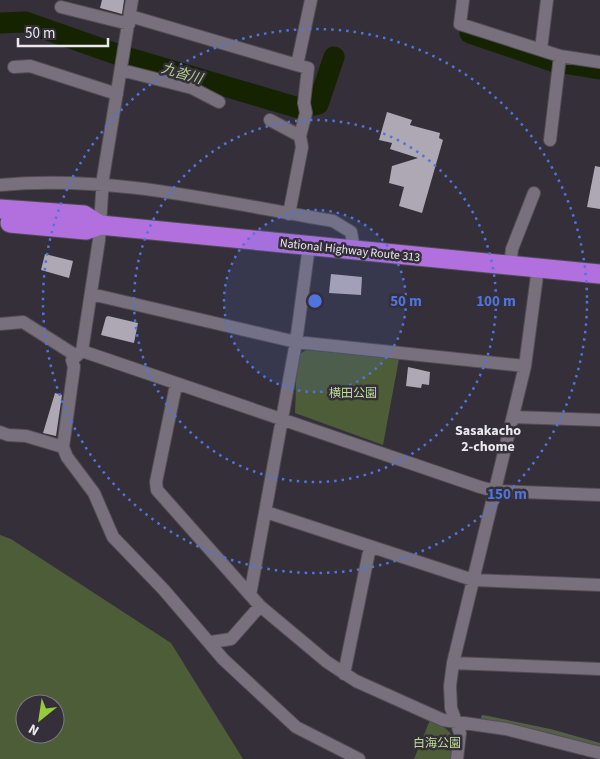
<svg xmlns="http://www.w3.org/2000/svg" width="600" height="759" font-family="'Source Sans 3','Noto Sans JP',sans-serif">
<rect width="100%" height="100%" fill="#342f39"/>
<!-- green -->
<path fill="#4d5d38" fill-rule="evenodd" d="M306 350 399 359 383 445 295 413 297 356Z
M0 535 11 539 171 643 243 759H0ZM25 704H55V734H25Z
M430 720C453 731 455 733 452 759H414Z"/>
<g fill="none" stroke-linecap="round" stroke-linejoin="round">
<!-- stream -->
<path stroke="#555e47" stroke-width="4" d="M483 717 550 731 600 745"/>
<!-- river -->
<path stroke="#152300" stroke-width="21" d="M0 23 25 22 119 55 299 108 318 104 334 57
M470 33 555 62
M563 63 600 69"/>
</g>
<!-- building -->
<path fill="#aea7b4" d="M102 0H124L122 14 100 8Z
M387 112 412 120 410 125 440 133 439 138 443 140 422 213 399 206 404 187 389 183 392 166 418 158 390 149 392 143 379 140Z
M595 166 600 167V209L587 207Z
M45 254 73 261 69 278 41 270Z
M331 274 362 277 361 295 329 293Z
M108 316 138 323 134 343 101 335 106 317Z
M408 367 430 372 429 385 422 384 421 388 406 386Z
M55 393 62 395 56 436 43 433Z"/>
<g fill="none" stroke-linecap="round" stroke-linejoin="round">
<defs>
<path id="minor" d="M132 0 103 178 99 240 82 351 72 360 74 367 63 447 67 457 94 493 113 537 164 590 223 659 296 727 359 759
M463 0 460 24 560 56 600 62
M61 7 129 24
M130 16 297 65
M541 49 547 0
M14 67 30 66 117 94
M121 70 192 88 219 102
M270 120 300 136
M550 140 560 56
M0 185C111 174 224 203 333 221L351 232 354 250
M289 214 302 147 300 136 306 113 304 103 308 68 297 65 311 0
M510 266 512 249 534 193
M91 294 296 342 525 366
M0 324 23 322 75 355
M82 351 480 487 495 491 600 495
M176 385 156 482 157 490 260 606 327 662 356 681 443 720 506 729 600 753
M513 417 600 420
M0 432 8 435 26 436 63 447
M266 512 473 580 600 585
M250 595 296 342 309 246
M211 642 231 639 260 606
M453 663 600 669
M344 674 370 547
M457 759 460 733 451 708 450 686 453 663 525 366 538 268"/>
<path id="highway" d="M0 209 84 215 100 225 600 274
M10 223 86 230 100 225"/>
</defs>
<!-- minor casing -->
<use href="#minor" stroke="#524d55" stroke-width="14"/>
<!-- highway casing -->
<use href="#highway" stroke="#524d55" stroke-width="21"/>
<!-- minor -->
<use href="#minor" stroke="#78717d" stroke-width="12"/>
<!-- highway -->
<use href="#highway" stroke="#b170dd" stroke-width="19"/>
</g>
<!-- distance rings -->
<circle cx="315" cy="301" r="91" fill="#5074dd" fill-opacity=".12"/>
<g fill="none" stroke="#5074dd" stroke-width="2.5" stroke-dasharray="2.5 5">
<circle cx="315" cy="301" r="91"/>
<circle cx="315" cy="301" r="181"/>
<circle cx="315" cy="301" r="272"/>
</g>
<g text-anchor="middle" stroke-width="5" stroke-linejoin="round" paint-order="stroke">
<!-- street labels -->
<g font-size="12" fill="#eae7ed" stroke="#342f39">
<text transform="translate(350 250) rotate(6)" y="4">National Highway Route 313</text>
</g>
<!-- park labels -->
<g font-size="12" fill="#bedd99" stroke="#342f39">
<text x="353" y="397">横田公園</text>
<text x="437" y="747">白海公園</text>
</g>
<!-- water labels -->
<g font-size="14" font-style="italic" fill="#b3d18e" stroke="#342f39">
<text transform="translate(182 73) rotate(16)" y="5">九沓川</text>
</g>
<!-- neighbourhood labels -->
<g font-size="14" font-weight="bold" fill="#eae7ed" stroke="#342f39">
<text x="488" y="435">Sasakacho<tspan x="488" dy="16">2-chome</tspan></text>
</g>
</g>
<circle cx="315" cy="301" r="8" fill="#5074dd" stroke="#342f39" stroke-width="2.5"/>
<g font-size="15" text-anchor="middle" font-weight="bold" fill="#5074dd" stroke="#342f39" stroke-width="5" stroke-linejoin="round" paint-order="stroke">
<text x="406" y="306">50 m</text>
<text x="496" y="306">100 m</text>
<text x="507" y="499">150 m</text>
</g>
<!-- north arrow -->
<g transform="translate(40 719) rotate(210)"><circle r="24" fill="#342f39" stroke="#7d7981"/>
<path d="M0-4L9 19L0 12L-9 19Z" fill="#96cc39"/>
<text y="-8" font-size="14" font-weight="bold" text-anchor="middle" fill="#eae7ed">N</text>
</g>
<!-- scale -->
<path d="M18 38v8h90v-8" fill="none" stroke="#eae7ed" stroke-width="2.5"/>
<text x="25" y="38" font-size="15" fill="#eae7ed" stroke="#342f39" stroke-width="4" paint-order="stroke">50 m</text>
</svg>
